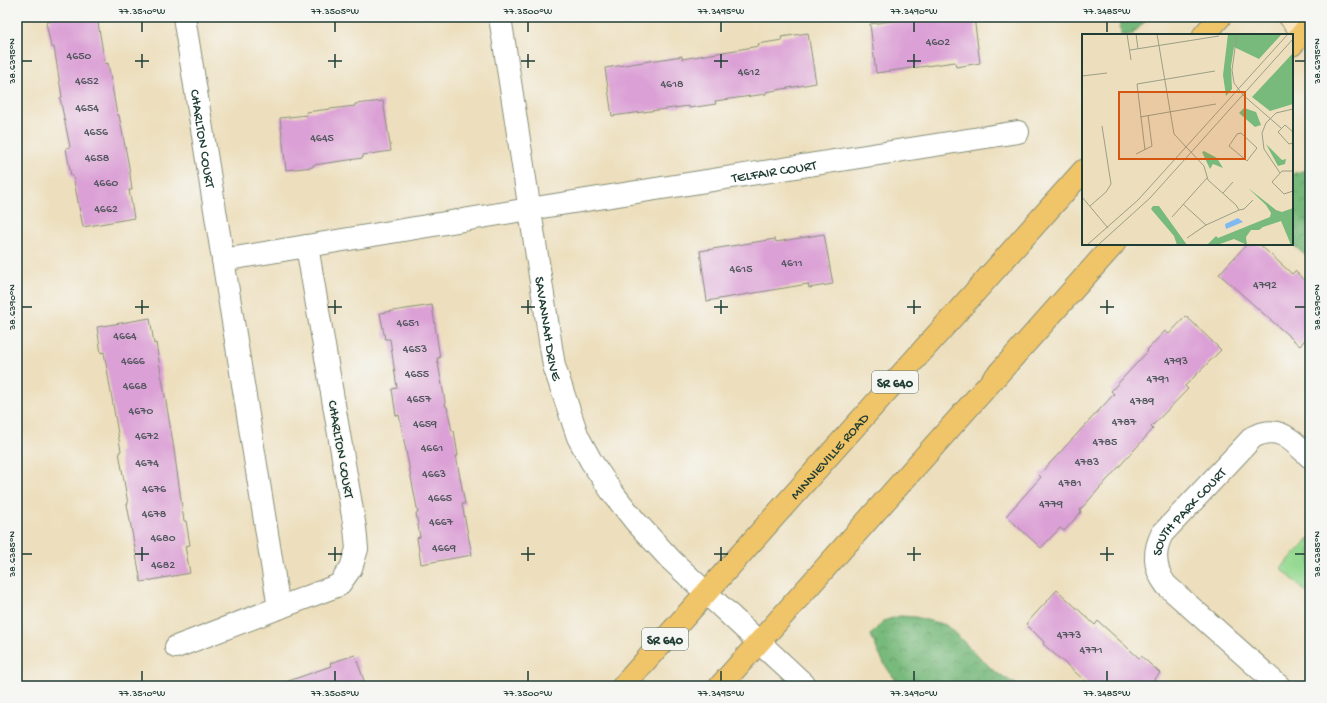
<svg xmlns="http://www.w3.org/2000/svg" width="1327" height="703" font-family="'Gochi Hand',sans-serif">
<defs>
<pattern id="forest-crowns" width="20" height="18" patternUnits="userSpaceOnUse"><rect width="20" height="18" fill="#78b97c"/><path d="M2 6a3 3 0 1 1 6 0M12 15a3 3 0 1 1 6 0" fill="none" stroke="#629866"/></pattern>
</defs>
<rect width="100%" height="100%" fill="#f6f6f2"/>
<filter id="ink" filterUnits="userSpaceOnUse"><feTurbulence type="fractalNoise" baseFrequency=".025" numOctaves="2"/><feDisplacementMap in="SourceGraphic" scale="8" xChannelSelector="R" yChannelSelector="G"/><feConvolveMatrix kernelMatrix="1 2 1 2 8 2 1 2 1" color-interpolation-filters="sRGB"/></filter>
<filter id="wash" filterUnits="userSpaceOnUse"><feTurbulence type="fractalNoise" baseFrequency=".012" numOctaves="4" result="noise"/><feDisplacementMap in="SourceGraphic" scale="16" xChannelSelector="R" yChannelSelector="G"/><feGaussianBlur stdDeviation="0.9" result="paint"/><feColorMatrix in="noise" values="0 0 0 0 0 0 0 0 0 0 0 0 0 0 0 0 0 1.4 0 .05"/><feComposite in="paint" operator="in"/></filter>
<g filter="url(#wash)">
<rect width="100%" height="100%" fill="#eddfbd"/>
<!-- forest -->
<path fill="url(#forest-crowns)" stroke="#4c7b58" d="M1119 17H1149L1132 35H1121Z
M1310 169V259L1292 244V175L1295 173Z
M900 616 915 617 946 625 995 672 1019 686H901C887 671 878 654 871 635L883 621Z"/>
<!-- park -->
<path fill="#96d992" stroke="#5a8b63" d="M1310 538V596L1281 568Z"/>
<g id="blocks">
<!-- building -->
<path fill="#dba0d5" d="M50 17H97L105 64 108 63 117 115H119L129 167 132 190H129L134 218 83 227 73 176H71L66 148 70 147 60 98 62 97 54 47H51L46 22 51 21Z
M923 17H974L980 63 956 67 955 62 876 73 870 24Z
M808 33 816 83 766 92V94L715 101 716 104 689 108V106L612 116 605 68 682 56V59L759 46 758 44 782 40 781 37Z
M383 101 391 151 363 155V158L313 165V167L286 170 280 118 307 115 306 112 355 106V104Z
M824 234 833 284 809 288 808 284 707 301 700 251 775 239 776 242Z
M1247 244H1259L1292 274 1295 271 1310 285V333L1300 346 1219 274Z
M432 305 440 358H437L446 407H447L452 431H454L458 456H456L465 504H462L472 555 421 564 417 538 420 537 416 513H418L399 415 396 416 392 389 397 388 390 339H385L380 313Z
M1186 316 1221 350 1185 386 1188 389 1151 427 1153 429 1080 510 1081 512 1064 531 1060 528 1041 548 1006 516 1041 477 1039 475 1114 394 1111 391 1148 351 1147 350 1165 331 1169 334Z
M150 318 154 344 156 343 173 443 184 521H186L190 545 185 546 190 573 141 582 127 504H128L119 452 121 451 104 352 101 353 97 327Z
M1057 590 1095 625 1098 621 1139 658 1141 656 1160 673 1149 686H1091L1043 644 1044 642 1026 624Z
M355 655 366 686H284L283 683 331 666 330 663Z"/>
</g>
</g>
<g filter="url(#ink)">
<use href="#blocks" fill-opacity="0" stroke="#868e78" stroke-width="1"/>
<g fill="none" stroke-linecap="round" stroke-linejoin="round">
<defs>
<g id="street">
<path id="s1" d="M184 17 279 608"/>
<path id="s2" d="M500 17 554 366 578 437 591 461 612 492 635 521 671 560 806 686"/>
<path id="s3" d="M223 260 529 209 1018 132"/>
<path d="M176 647 339 585 351 568 357 549 355 528 307 246"/>
<path id="s4" d="M1279 686 1166 585C1154 569 1153 552 1162 534L1253 437C1280 424 1291 440 1310 457"/>
</g>
<path id="secondary" d="M1290 17 1303 33"/>
<g id="primary">
<path d="M1204 35 1220 17"/>
<path d="M1292 45 1310 25"/>
<path id="s5" d="M623 686 1083 171"/>
<path d="M720 686 1114 244"/>
</g>
</defs>
<!-- street casing -->
<use href="#street" stroke="#868e78" stroke-width="24"/>
<!-- secondary casing -->
<use href="#secondary" stroke="#868e78" stroke-width="24"/>
<!-- primary casing -->
<use href="#primary" stroke="#868e78" stroke-width="24"/>
<!-- street -->
<use href="#street" stroke="#fff" stroke-width="22"/>
<!-- secondary -->
<use href="#secondary" stroke="#f9e7c3" stroke-width="22"/>
<!-- primary -->
<use href="#primary" stroke="#f0c469" stroke-width="22"/>
</g>
</g>
<!-- ticks -->
<path fill="none" stroke="#1f3d34" stroke-width="1.5" d="M142 22V32M335 22V32M528 22V32M721 22V32M914 22V32M1107 22V32M142 54V68M335 54V68M528 54V68M721 54V68M914 54V68M22 61H32M135 61H149M328 61H342M521 61H535M714 61H728M907 61H921M1295 61H1305M142 300V314M335 300V314M528 300V314M721 300V314M914 300V314M1107 300V314M22 307H32M135 307H149M328 307H342M521 307H535M714 307H728M907 307H921M1100 307H1114M1295 307H1305M142 547V561M335 547V561M528 547V561M721 547V561M914 547V561M1107 547V561M22 554H32M135 554H149M328 554H342M521 554H535M714 554H728M907 554H921M1100 554H1114M1295 554H1305M142 671V681M335 671V681M528 671V681M721 671V681M914 671V681M1107 671V681"/>
<g text-anchor="middle" stroke-width="3" stroke-linejoin="round" paint-order="stroke">
<!-- number labels -->
<g font-size="12" fill="#4e565c">
<text x="938" y="45">4602</text>
<text x="79" y="59">4650</text>
<text x="749" y="75">4612</text>
<text x="87" y="84">4652</text>
<text x="672" y="87">4618</text>
<text x="87" y="111">4654</text>
<text x="96" y="135">4656</text>
<text x="322" y="141">4645</text>
<text x="97" y="161">4658</text>
<text x="106" y="186">4660</text>
<text x="106" y="212">4662</text>
<text x="792" y="266">4611</text>
<text x="741" y="272">4615</text>
<text x="1265" y="288">4792</text>
<text x="408" y="326">4651</text>
<text x="125" y="339">4664</text>
<text x="415" y="352">4653</text>
<text x="133" y="364">4666</text>
<text x="1176" y="364">4793</text>
<text x="417" y="377">4655</text>
<text x="1158" y="382">4791</text>
<text x="135" y="389">4668</text>
<text x="419" y="402">4657</text>
<text x="1142" y="404">4789</text>
<text x="141" y="414">4670</text>
<text x="1124" y="425">4787</text>
<text x="425" y="427">4659</text>
<text x="147" y="439">4672</text>
<text x="1105" y="445">4785</text>
<text x="432" y="451">4661</text>
<text x="1087" y="465">4783</text>
<text x="147" y="466">4674</text>
<text x="434" y="477">4663</text>
<text x="1070" y="486">4781</text>
<text x="154" y="492">4676</text>
<text x="440" y="501">4665</text>
<text x="1051" y="507">4779</text>
<text x="154" y="517">4678</text>
<text x="441" y="525">4667</text>
<text x="163" y="541">4680</text>
<text x="444" y="551">4669</text>
<text x="163" y="568">4682</text>
<text x="1069" y="638">4773</text>
<text x="1091" y="653">4771</text>
</g>
<!-- shield labels -->
<g fill="#f6f6f2" stroke="#60746d" stroke-width="1">
<rect x="872" y="371" width="46" height="22" rx="3"/>
<rect x="642" y="628" width="46" height="22" rx="3"/>
</g>
<g font-size="13" font-weight="bold" fill="#1f3d34">
<text x="895" y="387">SR 640</text>
<text x="665" y="644">SR 640</text>
</g>
<!-- street labels -->
<g font-size="14" fill="#1f3d34" stroke="#f6f6f2">
<text dy="5" stroke="none"><textPath href="#s1" startOffset="123">CHARLTON COURT</textPath></text>
<text dy="5" stroke="none"><textPath href="#s3" startOffset="558">TELFAIR COURT</textPath></text>
<text dy="5" stroke="none"><textPath href="#s2" startOffset="315">SAVANNAH DRIVE</textPath></text>
<text transform="translate(342 449) rotate(80)" y="5">CHARLTON COURT</text>
<text dy="5" stroke="none"><textPath href="#s5" startOffset="309">MINNIEVILLE ROAD</textPath></text>
<text dy="5" stroke="none"><textPath href="#s4" startOffset="239">SOUTH PARK COURT</textPath></text>
</g>
</g>
<!-- overview -->
<g transform="translate(1082 34)">
<rect width="211" height="211" fill="#eddfbd"/>
<path d="M146 0 199 1 177 25 152 13 149 32 150 55 144 62 141 41ZM211 19V70L188 77 170 63ZM162 74 174 78 179 91 173 93 157 79ZM184 110 200 126 204 125 203 130 196 132ZM122 117 135 124 141 134 131 130 128 135 120 118ZM166 154 194 176 200 178 211 174V211H209L199 187 181 193 177 196H169L164 203 165 211 152 205 135 211H125L134 202 136 204 188 183 189 179 184 171ZM71 172H77L105 211H95L92 202 69 175Z" fill="#78b97c"/>
<path d="M156 184 161 188 144 195 143 190Z" fill="#80b8f0"/>
<path fill="none" stroke="#9b9e86" stroke-width="1" d="M45 0 49 26M54 0 56 15M75 0 92 100 122 132 126 146 154 171 157 176 124 191 101 170M155 0 150 36 152 49 161 61 199 94M48 16 137 2M0 42 25 39M58 83 134 70M211 98 203 91 196 98 207 110 211 109M159 99 175 114 165 127 147 112 155 100ZM63 116 55 50 133 37M54 120 70 112 66 81M211 137H200L190 148 202 160 211 157M198 139 182 115 180 99 184 89 194 79 211 75M141 159 151 148M0 163 26 194M8 172 24 158 29 150 20 92M157 176 162 175 171 166M90 183 125 144M105 204 124 191M5 211 56 166 206 0M16 211 68 164 211 5"/>
<path fill="#d45610" fill-opacity="0.15" stroke="#d45610" stroke-width="2" d="M37 58H163V125H37Z"/>
<rect width="211" height="211" fill="none" stroke="#1f3d34" stroke-width="2"/>
</g>
<!-- margin -->
<rect width="1327" height="703" fill="none" stroke="#f6f6f2" stroke-width="44"/>
<rect x="22" y="22" width="1283" height="659" fill="none" stroke="#1f3d34" stroke-width="1.5"/>
<g font-size="10" text-anchor="middle" fill="#1f3d34">
<text x="142" y="14">77.3510°W</text>
<text x="335" y="14">77.3505°W</text>
<text x="528" y="14">77.3500°W</text>
<text x="721" y="14">77.3495°W</text>
<text x="914" y="14">77.3490°W</text>
<text x="1107" y="14">77.3485°W</text>
<text transform="translate(11 61) rotate(-90)" y="4">38.6395°N</text>
<text transform="translate(1316 61) rotate(-90)" y="4">38.6395°N</text>
<text transform="translate(11 307) rotate(-90)" y="4">38.6390°N</text>
<text transform="translate(1316 307) rotate(-90)" y="4">38.6390°N</text>
<text transform="translate(11 554) rotate(-90)" y="4">38.6385°N</text>
<text transform="translate(1316 554) rotate(-90)" y="4">38.6385°N</text>
<text x="142" y="696">77.3510°W</text>
<text x="335" y="696">77.3505°W</text>
<text x="528" y="696">77.3500°W</text>
<text x="721" y="696">77.3495°W</text>
<text x="914" y="696">77.3490°W</text>
<text x="1107" y="696">77.3485°W</text>
</g>
</svg>
